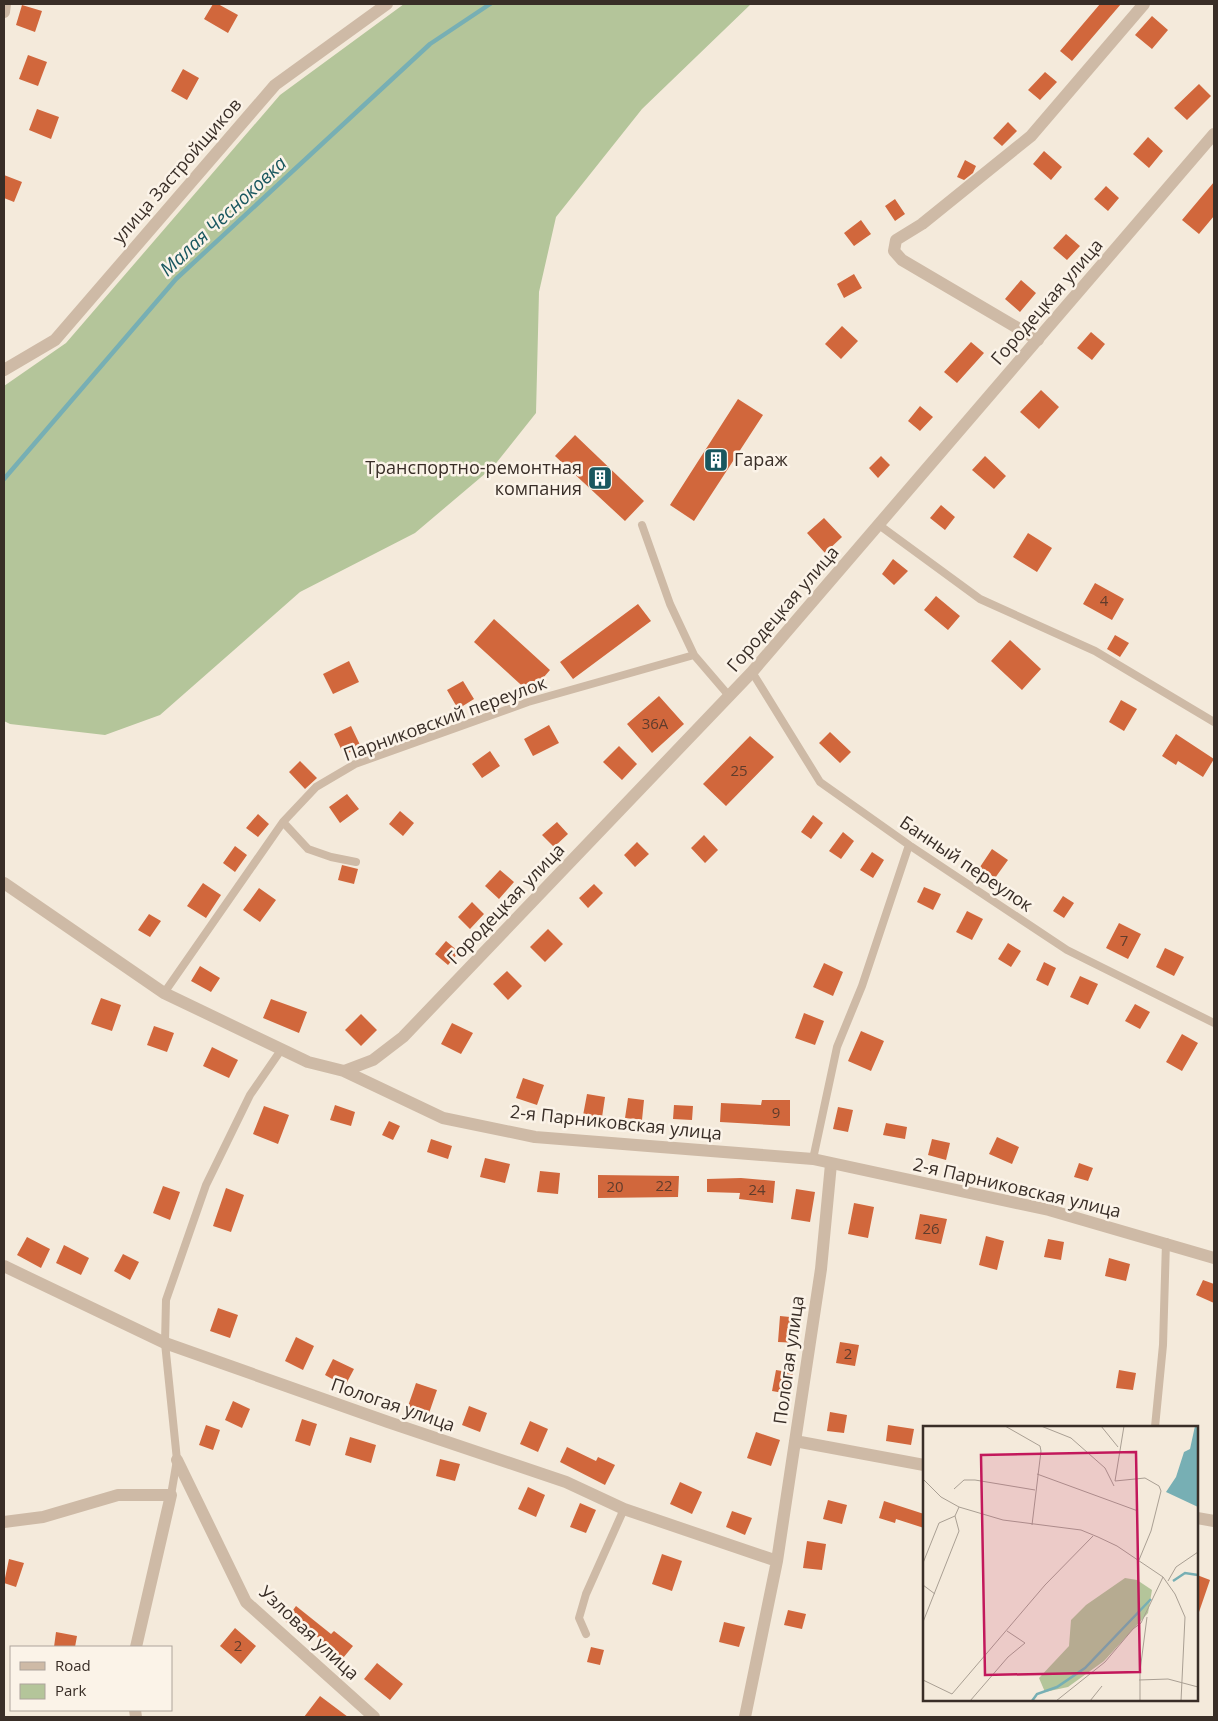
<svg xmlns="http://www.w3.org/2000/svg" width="1218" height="1721" font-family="'Open Sans',sans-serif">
<rect width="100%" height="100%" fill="#f4eadb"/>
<!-- green -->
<path fill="#b4c59a" d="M404 4H751L642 109 556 217 539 292 536 413 493 467 415 533 300 592 160 715 105 735 10 724 4 721V386L66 343 280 95Z"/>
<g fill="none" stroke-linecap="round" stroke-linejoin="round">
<!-- stream -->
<path stroke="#77afb4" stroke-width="4.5" d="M4 479 176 279 430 44 490 4"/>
</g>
<!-- building -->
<path fill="#d1673c" d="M213 4H218L238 15 228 33 204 19Z
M1100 4H1121L1072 61 1060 51Z
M22 5 42 11 35 32 16 25Z
M1152 16 1168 30 1152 49 1135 35Z
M28 55 47 62 38 86 19 79Z
M183 69 199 78 187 100 171 91Z
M1045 72 1057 82 1040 100 1028 90Z
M1199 84 1211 96 1187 120 1174 108Z
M37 109 59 117 51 139 29 130Z
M1008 122 1017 131 1002 146 993 138Z
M1148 137 1163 151 1149 168 1133 154Z
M1044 151 1062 167 1051 180 1033 164Z
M965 160 976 166 973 173 964 180 957 177Z
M4 175 22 182 14 202 4 198Z
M1214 182V216L1199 234 1182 220Z
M1106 186 1119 198 1108 211 1094 199Z
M895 199 905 214 895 221 885 206Z
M861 220 871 234 854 246 844 233Z
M1066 234 1080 246 1067 260 1053 248Z
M854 274 862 288 844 298 837 284Z
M1021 280 1036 293 1020 312 1005 299Z
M842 326 858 341 841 359 825 344Z
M1091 332 1105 344 1092 360 1077 348Z
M971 342 984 353 957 383 944 372Z
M1041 390 1059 407 1039 429 1020 412Z
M738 399 763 415 694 521 670 505Z
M920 406 933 417 920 431 908 421Z
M575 435 644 501 625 521 555 456Z
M881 456 890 465 878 478 869 468Z
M985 456 1006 476 994 489 972 470Z
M941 505 955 517 945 530 930 518Z
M824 518 842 537 825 553 807 533Z
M1028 533 1052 548 1037 572 1013 557Z
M893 559 908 571 894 585 882 574Z
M1095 583 1124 599 1112 620 1083 604Z
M936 596 960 616 948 630 924 610Z
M638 604 651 621 573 679 560 662Z
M494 619 550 670 530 693 474 642Z
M1115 635 1129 643 1120 657 1107 649Z
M1010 640 1041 669 1022 690 991 661Z
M349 661 359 682 333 694 323 674Z
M463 681 474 699 458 709 447 690Z
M659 696 684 724 652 753 627 724Z
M1121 700 1137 709 1124 731 1109 722Z
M549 725 559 743 533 756 524 739Z
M351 726 361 747 344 755 334 734Z
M830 732 851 752 840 763 819 743Z
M1176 734 1214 759 1203 777 1178 761 1176 765 1162 756Z
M750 736 774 757 726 806 703 784Z
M619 746 637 764 622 780 603 762Z
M490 751 500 766 482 778 472 764Z
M300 761 317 778 305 789 289 772Z
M347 794 359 809 340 823 329 807Z
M400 811 414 823 403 836 389 824Z
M258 814 269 824 258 837 246 828Z
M813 815 823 823 811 839 801 832Z
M557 822 568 834 554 847 542 835Z
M843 832 854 841 841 859 829 851Z
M704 835 718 850 705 863 691 848Z
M637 842 649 854 635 867 624 855Z
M235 846 247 855 235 872 223 863Z
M992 849 1008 860 995 878 980 867Z
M872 852 884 860 873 878 860 870Z
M342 865 358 869 354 884 338 880Z
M500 870 514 882 499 899 485 886Z
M203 883 221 895 206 918 187 906Z
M594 884 603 893 588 908 579 898Z
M924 887 941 894 933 910 917 902Z
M259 888 276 900 260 922 243 910Z
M1063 896 1074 903 1064 918 1053 911Z
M472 902 484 914 470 929 458 917Z
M967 911 983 919 972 940 956 932Z
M149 914 161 921 150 937 138 930Z
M1119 923 1141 934 1128 959 1106 948Z
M548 929 563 944 545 962 530 947Z
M446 941 459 952 448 965 435 954Z
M1008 943 1021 951 1011 967 998 959Z
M1165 948 1184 957 1174 976 1156 967Z
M1044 962 1056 968 1048 986 1036 980Z
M824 963 843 972 833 996 813 987Z
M200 966 220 978 211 992 191 981Z
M507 971 522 986 508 1000 493 984Z
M1080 976 1098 984 1088 1005 1070 997Z
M101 998 121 1005 112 1031 91 1024Z
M271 999 307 1012 299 1033 263 1018Z
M1135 1004 1150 1012 1140 1029 1125 1021Z
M804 1013 824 1021 815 1045 795 1038Z
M361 1014 377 1030 361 1046 345 1030Z
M452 1023 473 1033 461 1054 441 1044Z
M154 1026 174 1033 167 1052 147 1045Z
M861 1031 884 1041 871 1071 848 1061Z
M1182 1034 1198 1043 1182 1071 1166 1062Z
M212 1047 238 1060 229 1078 203 1066Z
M523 1078 544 1085 537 1105 516 1098Z
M587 1094 605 1097 601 1124 582 1121Z
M628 1098 644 1100 642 1120 625 1118Z
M762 1100H790V1126L720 1122 721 1103 761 1105Z
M335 1105 355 1112 351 1126 330 1120Z
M674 1105 693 1106 692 1120 673 1119Z
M264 1106 289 1115 278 1144 253 1134Z
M838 1107 853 1110 848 1132 833 1129Z
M389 1121 400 1126 393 1140 382 1135Z
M886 1123 907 1127 905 1139 883 1135Z
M997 1137 1019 1147 1012 1164 989 1154Z
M431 1139 452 1146 448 1159 427 1152Z
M932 1139 950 1143 946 1160 928 1155Z
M485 1158 510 1164 505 1183 480 1177Z
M1079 1163 1093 1168 1088 1181 1074 1177Z
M540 1171 560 1173 558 1194 537 1192Z
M598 1175 679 1176 678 1197 598 1198Z
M741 1178 775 1181 773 1203 739 1199 740 1193 707 1192V1179Z
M163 1186 180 1192 170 1220 153 1213Z
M226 1188 244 1195 231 1232 213 1226Z
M796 1189 815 1192 810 1222 791 1219Z
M854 1203 874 1207 868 1238 848 1234Z
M920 1214 947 1219 941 1244 915 1239Z
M986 1236 1004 1241 997 1270 979 1265Z
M27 1237 50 1249 41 1268 17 1255Z
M1048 1239 1064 1242 1061 1260 1044 1257Z
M64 1245 89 1258 81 1275 56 1263Z
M123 1254 139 1262 130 1280 114 1271Z
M1109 1258 1130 1264 1126 1281 1105 1276Z
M1203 1280 1214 1284V1303L1196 1295Z
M218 1308 238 1315 230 1338 210 1331Z
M780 1316 800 1318 798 1343 778 1342Z
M296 1337 314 1346 303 1370 285 1361Z
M840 1342 859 1345 855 1366 836 1363Z
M333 1359 354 1369 345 1386 325 1375Z
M776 1370 793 1373 789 1394 772 1391Z
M1119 1370 1136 1373 1133 1390 1116 1388Z
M416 1383 437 1390 427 1419 406 1412Z
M233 1401 250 1409 242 1428 225 1420Z
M469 1406 487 1413 480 1432 462 1425Z
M830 1412 847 1415 844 1433 827 1431Z
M302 1419 317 1424 310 1446 295 1441Z
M530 1421 548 1429 538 1452 520 1444Z
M206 1425 220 1430 213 1450 199 1445Z
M888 1425 914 1429 911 1445 886 1441Z
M756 1432 780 1440 771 1466 747 1458Z
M350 1437 376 1445 371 1463 345 1455Z
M567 1447 596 1461 598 1457 615 1465 605 1485 560 1462Z
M440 1459 460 1464 455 1481 436 1476Z
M680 1482 702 1492 692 1514 670 1504Z
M528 1487 545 1495 536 1517 518 1509Z
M828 1500 847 1505 842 1524 823 1519Z
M884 1501 924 1514V1528L896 1519 895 1523 879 1518Z
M580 1503 596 1510 586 1533 570 1527Z
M732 1511 752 1518 745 1535 726 1527Z
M807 1541 826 1544 822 1570 803 1568Z
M662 1554 682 1561 672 1591 652 1584Z
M9 1559 24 1563 16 1587 4 1583Z
M1197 1575 1210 1580 1199 1612H1197Z
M296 1606 331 1634 334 1631 353 1646 343 1658 310 1631 305 1637 285 1621Z
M788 1610 806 1614 802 1629 784 1625Z
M724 1622 745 1627 739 1647 719 1642Z
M235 1628 256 1646 241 1664 220 1646Z
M56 1632 77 1636 75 1647H54Z
M591 1647 604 1650 600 1665 587 1662Z
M377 1663 403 1684 390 1700 364 1679Z
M320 1696 348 1717H304Z"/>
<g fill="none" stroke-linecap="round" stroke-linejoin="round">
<!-- service -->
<path stroke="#cebaa6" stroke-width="8" d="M642 525 670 604 694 655
M879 525 980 599 1095 651 1214 722
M752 672 820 782 909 845 1067 950 1214 1023
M283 822 308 849 331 857 356 862
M164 993 283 822 316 787 355 764 528 702 694 655 730 697
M813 1159 837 1047 862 986 909 845
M1155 1427 1163 1345 1166 1242
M171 1495 177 1460 165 1343 166 1300 206 1185 250 1095 281 1050
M586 1634 579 1618 586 1594 624 1509"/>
<!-- minor -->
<path stroke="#cebaa6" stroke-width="12" d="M4 12 5 4
M1038 340 902 260 894 251 896 240 922 224 1031 136 1144 4
M4 370 55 340 275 85 387 4
M4 1266 165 1343 388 1422 566 1482 624 1509 777 1561
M795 1441 924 1465
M177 1460 246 1602 374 1717
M1197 1518 1214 1521
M4 1522 43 1517 118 1495H171L136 1647
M135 1710 136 1717
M745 1717 777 1561 821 1269 831 1164"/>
<!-- tertiary -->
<path stroke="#cebaa6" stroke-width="12" d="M4 883 164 993 308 1062 344 1071 443 1118 535 1137 813 1159 1049 1210 1214 1258
M344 1071 373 1060 403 1037 752 672 1214 134"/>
</g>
<!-- icons -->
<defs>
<symbol id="building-square" viewBox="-11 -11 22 22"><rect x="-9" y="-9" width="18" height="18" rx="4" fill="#19575f" stroke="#fbf3e8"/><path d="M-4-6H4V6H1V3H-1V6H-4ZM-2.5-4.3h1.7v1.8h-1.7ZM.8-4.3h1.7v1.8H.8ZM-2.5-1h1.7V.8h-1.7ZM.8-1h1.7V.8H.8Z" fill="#fff"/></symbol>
</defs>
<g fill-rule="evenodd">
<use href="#building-square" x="702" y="446" width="28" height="28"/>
<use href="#building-square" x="586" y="464" width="28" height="28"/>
</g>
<g text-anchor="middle" stroke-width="5" stroke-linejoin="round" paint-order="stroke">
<!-- number labels -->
<g font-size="15" fill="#5f3c2c">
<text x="1104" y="606">4</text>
<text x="655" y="729">36А</text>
<text x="739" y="776">25</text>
<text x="1124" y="946">7</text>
<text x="776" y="1118">9</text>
<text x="664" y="1191">22</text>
<text x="615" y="1192">20</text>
<text x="757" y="1195">24</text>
<text x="931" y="1234">26</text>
<text x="848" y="1359">2</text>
<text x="238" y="1651">2</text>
</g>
<!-- street labels -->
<g font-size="18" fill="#392e27" stroke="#fbf3e8">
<text transform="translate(177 171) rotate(-49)" y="6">улица Застройщиков</text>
<text transform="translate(1047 302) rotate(-49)" y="6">Городецкая улица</text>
<text transform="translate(783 609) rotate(-49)" y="6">Городецкая улица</text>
<text transform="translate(445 719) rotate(-20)" y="6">Парниковский переулок</text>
<text transform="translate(966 864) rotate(34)" y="6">Банный переулок</text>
<text transform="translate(506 904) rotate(-46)" y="6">Городецкая улица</text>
<text transform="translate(616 1123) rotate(6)" y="6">2-я Парниковская улица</text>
<text transform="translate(1017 1188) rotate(13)" y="6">2-я Парниковская улица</text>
<text transform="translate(789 1360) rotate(-82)" y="6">Пологая улица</text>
<text transform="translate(393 1405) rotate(19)" y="6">Пологая улица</text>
<text transform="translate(309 1633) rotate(43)" y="6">Узловая улица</text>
</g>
<!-- poi labels -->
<g font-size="18" fill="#392e27" stroke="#fbf3e8" text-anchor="start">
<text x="734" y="466">Гараж</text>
<text x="582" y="474" text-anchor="end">Транспортно-ремонтная<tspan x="582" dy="21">компания</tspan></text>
</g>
<!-- water labels -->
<g font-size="19" font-style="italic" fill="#19575f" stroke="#fbf3e8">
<text transform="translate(223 216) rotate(-43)" y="7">Малая Чесноковка</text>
</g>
</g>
<!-- overview -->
<g transform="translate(923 1426)">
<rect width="275" height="275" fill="#f4eadb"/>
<path d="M202 152 214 154 229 164 225 187 181 235 145 261 122 266 116 252 146 220 148 194 163 179Z" fill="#b4c59a"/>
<path d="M272 0H275V81L243 66 253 51 261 26 267 23Z" fill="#77afb4"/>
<path fill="none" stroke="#77afb4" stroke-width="2.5" d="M250 155 262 147 275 149M109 275 114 268 134 261 162 242 228 173"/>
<path fill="none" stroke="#a99f93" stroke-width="1" d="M82 0 117 20 118 25 109 99M118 0 148 12 182 42 191 60M178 0 195 21M201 0 192 55 222 52 236 60 238 65 228 105 216 134M114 48 215 85M0 53 18 71 36 81 80 94 158 104 175 111 194 120 240 151 252 168 262 191 258 275M31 63 41 54H52L112 64M0 137 16 97 32 90M245 155 253 141 275 126M0 159 12 168M0 196 36 105 32 90 36 81M0 254 29 268 122 159 170 110M216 254 245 253 275 261M47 275 85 231 102 217 84 205M133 275 182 236 210 203 218 197 240 151M167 275 179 260M217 275V245L224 191"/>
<path fill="#c2185b" fill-opacity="0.15" stroke="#c2185b" stroke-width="2.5" d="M213 26 217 246 62 249 58 29Z"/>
<rect width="275" height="275" fill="none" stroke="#392e27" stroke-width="2.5"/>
</g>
<!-- border -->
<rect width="1218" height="1721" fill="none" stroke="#392e27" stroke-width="10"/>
<!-- legend -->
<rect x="10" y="1646" width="162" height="65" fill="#fbf3e8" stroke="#ada49b"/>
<rect x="20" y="1662" width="25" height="8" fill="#cebaa6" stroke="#ada49b"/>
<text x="55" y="1671" font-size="15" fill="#392e27">Road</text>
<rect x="20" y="1684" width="25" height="15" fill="#b4c59a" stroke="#ada49b"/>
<text x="55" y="1696" font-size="15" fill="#392e27">Park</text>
</svg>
